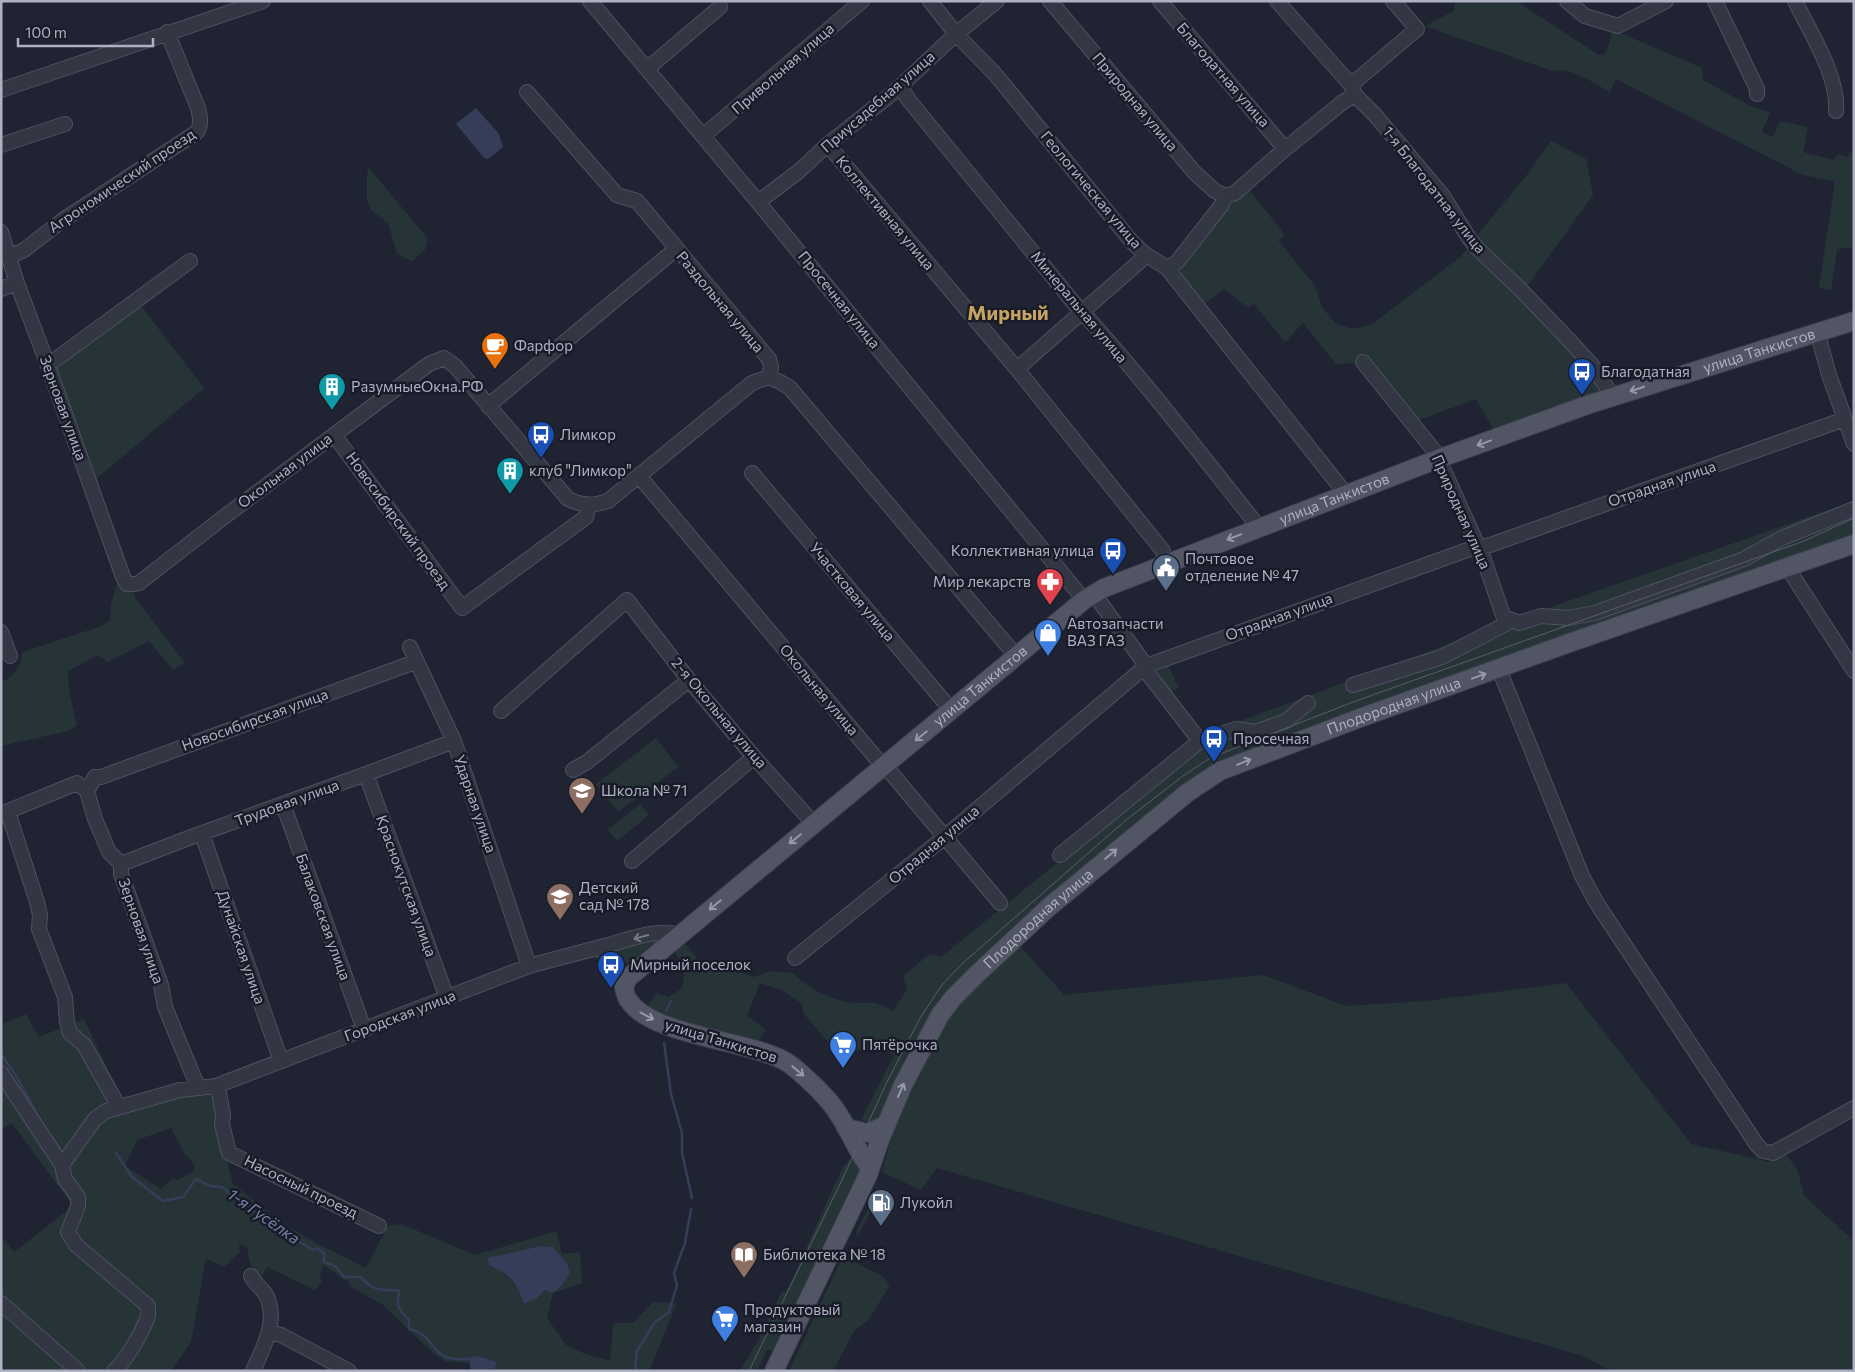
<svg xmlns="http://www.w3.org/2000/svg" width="1855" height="1372" font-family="Commissioner,sans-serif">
<rect width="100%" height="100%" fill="#202432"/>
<!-- green -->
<path fill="#263438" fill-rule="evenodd" d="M1455 1H1516L1599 55 1606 53 1613 30 1702 68 1703 80 1750 106 1770 112 1762 132 1773 137 1780 121 1808 127 1803 152 1833 160 1838 154 1848 157 1849 152 1854 153V247L1837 249 1831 290 1819 288 1835 181 1803 175 1616 79 1610 92C1593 83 1572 67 1552 71L1425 26 1454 11Z
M1551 141 1586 159 1593 195 1526 288 1475 240 1479 233 1526 176Z
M369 168 428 239 425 250 412 261 397 254 388 223 371 210 367 200V175Z
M1247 187 1285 235 1278 240 1315 286 1322 307 1335 323 1352 329 1371 325 1460 257 1469 247 1520 293 1602 387 1603 394 1496 433 1476 399 1408 424 1357 362 1337 365 1303 323 1285 342 1254 304 1248 308 1224 289 1203 305 1177 274 1178 269 1225 206Z
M138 302 204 388 96 479 56 370 57 365Z
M1854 501V536L1224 762 972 970 879 1121 871 1123 861 1120 894 1055 882 1049 859 1050 830 1044 804 1014 801 1003 781 990 760 983 747 1016 766 1030 756 1044 645 1008 657 993 668 997 681 989C689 967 680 967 674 948L682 940 701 963 719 965 754 977 772 971 793 973C805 987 829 999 848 1002 868 1005 874 998 893 1011L907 990 903 976 930 954 941 957 1203 745 1205 734 1517 619Z
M118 581 136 590 134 594 136 599 185 663 173 670 149 641 108 662 98 655 68 671 69 691 77 725 68 731 1 746V682C15 677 21 666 22 652L102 626 110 620 111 604Z
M1168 666 1179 688 1168 693 1157 672Z
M656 738 678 767 618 812 596 784Z
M640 804 649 815 617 841 608 830Z
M645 939H662L661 941C650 949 633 967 619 962L616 957 617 952 625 946Z
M1018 944 1064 995 1263 975 1346 1006 1426 1001 1566 983 1691 1144 1770 1162 1786 1154 1798 1171 1804 1196 1854 1241V1371H1611L1583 1356 937 1168 921 1190 882 1172 900 1108 916 1074 957 1002Z
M26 1014 39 1037 84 1019 120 1095 126 1113 188 1093 211 1094 233 1185 236 1186 280 1222 322 1246 366 1268 388 1226 401 1224 475 1255 557 1231 562 1254 580 1252 582 1283 553 1293 547 1318 566 1345 585 1354 610 1361 613 1323H633L653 1302 677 1303 649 1371H491L496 1362 478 1356 469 1359V1363L445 1361 433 1353 383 1305 350 1286 349 1281C339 1278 333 1270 323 1265L320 1276 322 1281 315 1290 267 1267 262 1276 263 1286C252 1275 250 1262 247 1247L239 1244 240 1252 224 1267 206 1258 191 1342 171 1371H1V1236L14 1252 73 1206 12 1123 1 1130V1025ZM171 1128 186 1156H188L194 1165 195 1170 176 1181 174 1178 161 1189 125 1166 137 1140ZM540 1246 553 1247 566 1262 545 1290 537 1298 518 1287 500 1270 519 1251Z
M849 1160 857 1162 859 1171 773 1350H767L757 1371H740L757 1342 782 1291 786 1292C806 1251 823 1208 843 1167Z
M878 1188 881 1191 858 1236 856 1233Z
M843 1256 882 1276 890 1285 869 1319 854 1331 833 1371H789Z"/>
<!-- water -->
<path fill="#363d58" d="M476 108 499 134 503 147 488 159 484 158 456 124Z
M540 1246 553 1247 566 1262 570 1272 562 1285 553 1293 545 1290 537 1298 524 1304C517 1283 510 1274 489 1265L488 1258Z
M478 1356 497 1362 494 1369 471 1371 469 1357Z"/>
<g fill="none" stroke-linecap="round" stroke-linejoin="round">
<!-- stream -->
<path stroke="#363d58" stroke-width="2.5" d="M666 1011 671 1001
M664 1043 671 1094 682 1133V1153L692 1198
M1 1054 15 1074 36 1112
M116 1153 132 1177 163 1201 183 1197 196 1179 210 1186 222 1187 279 1230 313 1250 317 1248 324 1253V1262L335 1266 344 1277H361C370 1290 384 1291 398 1290 400 1297 399 1291 398 1298 396 1308 403 1313 409 1320V1329C432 1334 430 1351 446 1357 453 1360 463 1359 470 1359
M635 1371 637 1351 655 1322 669 1312 677 1285 674 1273 685 1243 691 1209"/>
<defs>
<path id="minor" d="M590 1 758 202 1084 600
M930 1 956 34 995 74 1132 242 1145 254 1167 268 1342 489 1344 496
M1050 1 1195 173 1215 191 1225 196
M1160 1 1285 149
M1277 1 1351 85
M1393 1 1417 29 1351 85 1355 95 1375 115 1443 196 1469 238 1477 248 1522 291 1568 339 1591 364 1608 389 1611 398
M1567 1 1585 16 1618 26 1666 1
M1715 1 1757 89V94
M1795 1C1810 32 1839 77 1836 111
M647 69 720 7
M900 86 908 99 1074 303C1138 372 1195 447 1254 521L1256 529
M1 90 263 1
M527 92 617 195 637 201 769 359 771 367 769 377
M703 136 862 1
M1 145 65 124
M827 145 833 151 1017 369 1163 551 1166 563
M1225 196 1235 193 1285 149 1343 102 1355 95
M758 202 798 172 827 145 894 92 956 34 997 1
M1 232 17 283 47 363 123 577 127 584H134L139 583 224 517 429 364 444 358 455 366 568 499C583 506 593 506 608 501L752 383 769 377 782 383 790 388 1017 657
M9 257 24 250 63 220 197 132C202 124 200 117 198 108L167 32
M1167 268 1177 262 1221 206 1225 196
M1 289 17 283
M1817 331 1829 375 1854 444
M47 363 55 360 190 261
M1017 369 1139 262 1145 254
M488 406 676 249
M334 435 462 608 586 517 589 505
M752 473 952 711
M639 476 876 758 892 774 1000 903
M1787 567 1854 671
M1094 594 1142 660 1149 675 1200 741
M1504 617 1519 623 1541 616 1568 618 1595 613 1744 559 1782 538 1854 509
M1 632 10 656
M410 647 454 741 529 966
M1499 669 1582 876 1596 902 1757 1145 1763 1151 1773 1153 1854 1108
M1353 685 1442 657 1506 624 1483 557 1436 453 1363 362
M501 711 627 600 689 680 754 757 814 824
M573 770 587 762 689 680
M366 774 447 998
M283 804 364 1029
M8 812 37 902 40 915 39 929 65 997 67 1022 70 1033 84 1045 119 1107
M1 814 77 783 87 791
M202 834 281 1061
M1060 855 1200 741 1236 729 1255 732 1286 721 1308 703
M632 861 754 757
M121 864 194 836 366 774 454 741
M602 947 610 969 626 983
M795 958 936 844 1146 666 1470 549 1490 545 1845 419
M1 1073 62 1165 65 1179 78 1197V1206L68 1232 76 1245 148 1306C148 1311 149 1315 147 1319 141 1334 126 1361 114 1371
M216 1086 219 1093 223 1115 222 1124 229 1153 379 1226
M200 1088 195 1080 165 1007 161 985 121 874V864L109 852 95 819 87 791 95 777H101L415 662
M62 1165 95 1119 106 1111 180 1090 216 1086 529 966C554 959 579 953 604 946 629 940 654 928 680 935
M251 1276C255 1284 262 1288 266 1295 279 1320 263 1348 253 1371
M1 1303 78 1371
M270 1332 281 1335 349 1371"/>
<g id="major">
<path d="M846 1128 868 1133 886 1125"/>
<path id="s1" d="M870 1168C854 1147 846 1120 828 1100 821 1092 812 1083 804 1076 797 1070 791 1064 783 1060 744 1040 652 1035 629 1001 626 998 625 992 624 987L628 978 1084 600 1104 588 1438 459 1587 405 1854 321"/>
<path id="s2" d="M774 1371 868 1175 881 1137 903 1085 940 1015 953 998 977 974 1049 907 1187 793 1220 771 1360 718 1572 642 1854 544"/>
</g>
</defs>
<!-- minor casing -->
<use href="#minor" stroke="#4e515f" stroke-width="16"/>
<!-- major casing -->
<use href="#major" stroke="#3d404d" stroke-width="20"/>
<!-- minor -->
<use href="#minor" stroke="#333743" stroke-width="14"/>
<!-- major -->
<use href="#major" stroke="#515564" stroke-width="18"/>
<!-- tram -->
<path stroke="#585c6c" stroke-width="1" d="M749 1371 841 1182 886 1084 919 1020 941 986 963 963 1126 820 1183 776 1210 758 1353 702 1804 541 1854 518"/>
</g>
<!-- one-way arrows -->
<defs><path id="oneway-shaft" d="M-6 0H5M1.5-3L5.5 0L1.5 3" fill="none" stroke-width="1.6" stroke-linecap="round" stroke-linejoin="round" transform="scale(1.25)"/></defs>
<g stroke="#969aaa">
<use href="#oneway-shaft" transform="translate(1637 389) rotate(162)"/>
<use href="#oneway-shaft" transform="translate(1484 443) rotate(160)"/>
<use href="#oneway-shaft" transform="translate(1234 537) rotate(159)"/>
<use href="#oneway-shaft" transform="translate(1479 676) rotate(-20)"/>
<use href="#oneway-shaft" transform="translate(921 736) rotate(141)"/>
<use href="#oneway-shaft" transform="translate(1244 762) rotate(-22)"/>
<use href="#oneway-shaft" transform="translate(795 839) rotate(141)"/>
<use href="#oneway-shaft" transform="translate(1111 854) rotate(-40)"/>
<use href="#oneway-shaft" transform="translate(715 905) rotate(140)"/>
<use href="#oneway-shaft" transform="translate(647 1016) rotate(28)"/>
<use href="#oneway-shaft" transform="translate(798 1071) rotate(40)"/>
<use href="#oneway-shaft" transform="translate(901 1090) rotate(-66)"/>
</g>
<use stroke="#767a88" href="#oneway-shaft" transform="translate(641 937) rotate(165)"/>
<!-- icons -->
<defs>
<symbol id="cafe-pin" viewBox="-11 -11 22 30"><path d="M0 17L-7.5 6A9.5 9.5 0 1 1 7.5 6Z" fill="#e8710a" stroke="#191c28"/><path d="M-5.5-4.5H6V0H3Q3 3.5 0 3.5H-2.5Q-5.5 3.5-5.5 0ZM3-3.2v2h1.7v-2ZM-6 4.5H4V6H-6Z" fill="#fff"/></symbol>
<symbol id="bus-pin" viewBox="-11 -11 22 30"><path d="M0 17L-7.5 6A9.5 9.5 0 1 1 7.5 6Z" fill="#1a4fb4" stroke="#191c28"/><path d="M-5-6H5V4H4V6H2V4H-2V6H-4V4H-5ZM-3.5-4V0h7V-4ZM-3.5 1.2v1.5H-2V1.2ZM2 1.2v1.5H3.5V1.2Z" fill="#fff"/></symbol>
<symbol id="building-pin" viewBox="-11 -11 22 30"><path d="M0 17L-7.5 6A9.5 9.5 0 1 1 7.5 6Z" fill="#0f9aa8" stroke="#191c28"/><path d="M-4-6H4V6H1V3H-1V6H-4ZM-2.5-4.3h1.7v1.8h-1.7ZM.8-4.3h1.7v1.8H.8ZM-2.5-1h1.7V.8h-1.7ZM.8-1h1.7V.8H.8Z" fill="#fff"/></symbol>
<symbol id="civic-pin" viewBox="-11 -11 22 30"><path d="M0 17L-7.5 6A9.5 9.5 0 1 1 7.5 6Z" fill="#5c6f8a" stroke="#191c28"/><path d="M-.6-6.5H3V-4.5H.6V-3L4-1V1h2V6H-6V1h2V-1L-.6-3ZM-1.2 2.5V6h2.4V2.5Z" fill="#fff"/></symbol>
<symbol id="pharmacy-pin" viewBox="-11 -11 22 30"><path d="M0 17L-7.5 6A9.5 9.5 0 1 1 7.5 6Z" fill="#e0444e" stroke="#191c28"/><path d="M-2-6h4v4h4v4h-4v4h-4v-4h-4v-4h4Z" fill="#fff"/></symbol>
<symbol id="shop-pin" viewBox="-11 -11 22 30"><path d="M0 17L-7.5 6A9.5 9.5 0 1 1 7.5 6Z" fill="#3f7fe0" stroke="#191c28"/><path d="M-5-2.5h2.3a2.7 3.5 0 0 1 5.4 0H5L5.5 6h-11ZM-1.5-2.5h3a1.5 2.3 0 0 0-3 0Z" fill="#fff"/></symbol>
<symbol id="school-pin" viewBox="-11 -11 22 30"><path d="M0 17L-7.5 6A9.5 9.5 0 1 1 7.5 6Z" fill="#8d6e63" stroke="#191c28"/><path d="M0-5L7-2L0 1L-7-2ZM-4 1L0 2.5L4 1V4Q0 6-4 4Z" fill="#fff"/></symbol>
<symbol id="supermarket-pin" viewBox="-11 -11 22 30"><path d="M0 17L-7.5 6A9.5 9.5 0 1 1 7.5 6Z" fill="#3f7fe0" stroke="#191c28"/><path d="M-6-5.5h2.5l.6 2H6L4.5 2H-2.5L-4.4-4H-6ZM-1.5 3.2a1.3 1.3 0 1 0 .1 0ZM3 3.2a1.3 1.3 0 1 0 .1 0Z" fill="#fff"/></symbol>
<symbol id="fuel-pin" viewBox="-11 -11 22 30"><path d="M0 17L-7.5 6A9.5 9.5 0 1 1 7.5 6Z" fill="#5c6f8a" stroke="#191c28"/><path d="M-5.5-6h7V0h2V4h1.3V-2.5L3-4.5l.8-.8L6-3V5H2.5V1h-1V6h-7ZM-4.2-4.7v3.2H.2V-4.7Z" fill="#fff"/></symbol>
<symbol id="library-pin" viewBox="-11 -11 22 30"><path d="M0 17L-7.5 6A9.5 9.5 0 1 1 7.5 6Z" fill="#8d6e63" stroke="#191c28"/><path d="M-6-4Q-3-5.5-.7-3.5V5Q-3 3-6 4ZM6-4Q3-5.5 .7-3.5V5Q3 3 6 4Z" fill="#fff"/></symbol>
</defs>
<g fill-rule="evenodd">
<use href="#cafe-pin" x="479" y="330" width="32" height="43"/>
<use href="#bus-pin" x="1566" y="356" width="32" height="43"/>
<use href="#building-pin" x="316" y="371" width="32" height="43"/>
<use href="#bus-pin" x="525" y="419" width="32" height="43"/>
<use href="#building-pin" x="494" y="455" width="32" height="43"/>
<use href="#bus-pin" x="1097" y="535" width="32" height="43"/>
<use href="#civic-pin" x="1150" y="552" width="32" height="43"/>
<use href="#pharmacy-pin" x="1034" y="566" width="32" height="43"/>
<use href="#shop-pin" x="1032" y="617" width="32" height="43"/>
<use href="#bus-pin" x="1198" y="723" width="32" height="43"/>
<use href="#school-pin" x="566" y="775" width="32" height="43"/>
<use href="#school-pin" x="544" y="881" width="32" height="43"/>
<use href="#bus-pin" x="595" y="949" width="32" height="43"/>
<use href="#supermarket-pin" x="827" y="1029" width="32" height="43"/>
<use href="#fuel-pin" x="865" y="1187" width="32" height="43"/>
<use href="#library-pin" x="728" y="1239" width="32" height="43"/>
<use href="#supermarket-pin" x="709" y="1303" width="32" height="43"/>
</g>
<g text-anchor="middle" stroke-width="5" stroke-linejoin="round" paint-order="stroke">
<!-- street labels -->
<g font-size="15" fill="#adb1c1" stroke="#191c28">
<text transform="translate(783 69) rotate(-41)" y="5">Привольная улица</text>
<text transform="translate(1223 75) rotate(49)" y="5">Благодатная улица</text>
<text transform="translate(878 102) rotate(-41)" y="5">Приусадебная улица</text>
<text transform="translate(1135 102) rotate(50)" y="5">Природная улица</text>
<text transform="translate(122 181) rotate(-34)" y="5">Агрономический проезд</text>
<text transform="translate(1091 190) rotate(50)" y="5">Геологическая улица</text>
<text transform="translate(1434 190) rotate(52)" y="5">1-я Благодатная улица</text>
<text transform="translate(885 213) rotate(50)" y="5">Коллективная улица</text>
<text transform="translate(839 300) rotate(51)" y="5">Просечная улица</text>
<text transform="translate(720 302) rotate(50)" y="5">Раздольная улица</text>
<text transform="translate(1079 307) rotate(50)" y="5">Минеральная улица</text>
<text dy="5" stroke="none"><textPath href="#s1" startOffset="1645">улица Танкистов</textPath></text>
<text transform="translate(63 408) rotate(70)" y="5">Зерновая улица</text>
<text transform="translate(285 471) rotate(-37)" y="5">Окольная улица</text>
<text transform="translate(1662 484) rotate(-19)" y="5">Отрадная улица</text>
<text dy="5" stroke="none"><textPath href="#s1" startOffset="1195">улица Танкистов</textPath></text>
<text transform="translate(1461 512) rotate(66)" y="5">Природная улица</text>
<text transform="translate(398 521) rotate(54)" y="5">Новосибирский проезд</text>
<text transform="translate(852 592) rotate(50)" y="5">Участковая улица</text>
<text transform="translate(1279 617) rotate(-20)" y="5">Отрадная улица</text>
<text dy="5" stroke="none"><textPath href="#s1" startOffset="790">улица Танкистов</textPath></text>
<text transform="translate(819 690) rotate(50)" y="5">Окольная улица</text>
<text dy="5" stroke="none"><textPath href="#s2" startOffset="951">Плодородная улица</textPath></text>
<text transform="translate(719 713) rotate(50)" y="5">2-я Окольная улица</text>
<text transform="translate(255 720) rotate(-20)" y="5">Новосибирская улица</text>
<text transform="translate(287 803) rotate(-20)" y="5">Трудовая улица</text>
<text transform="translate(475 804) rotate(71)" y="5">Ударная улица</text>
<text transform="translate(934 845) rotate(-40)" y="5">Отрадная улица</text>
<text transform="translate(406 886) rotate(70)" y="5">Краснокутская улица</text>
<text transform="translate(323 917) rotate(70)" y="5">Балаковская улица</text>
<text dy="5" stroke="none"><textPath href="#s2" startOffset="531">Плодородная улица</textPath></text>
<text transform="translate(141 931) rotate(71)" y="5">Зерновая улица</text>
<text transform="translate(241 947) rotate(71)" y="5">Дунайская улица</text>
<text transform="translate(400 1016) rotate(-21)" y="5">Городская улица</text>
<text transform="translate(721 1041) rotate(17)" y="5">улица Танкистов</text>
<text transform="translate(301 1187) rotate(26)" y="5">Насосный проезд</text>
</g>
<!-- poi labels -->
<g font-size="15" fill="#adb1c1" stroke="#191c28" text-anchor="start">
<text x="514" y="351">Фарфор</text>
<text x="1601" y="377">Благодатная</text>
<text x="351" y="392">РазумныеОкна.РФ</text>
<text x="560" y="440">Лимкор</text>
<text x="529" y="476">клуб "Лимкор"</text>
<text x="1094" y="556" text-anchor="end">Коллективная улица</text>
<text x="1185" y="564">Почтовое<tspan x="1185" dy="17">отделение № 47</tspan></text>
<text x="1031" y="587" text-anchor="end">Мир лекарств</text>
<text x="1067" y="629">Автозапчасти<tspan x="1067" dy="17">ВАЗ ГАЗ</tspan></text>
<text x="1233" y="744">Просечная</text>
<text x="601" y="796">Школа № 71</text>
<text x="579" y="893">Детский<tspan x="579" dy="17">сад № 178</tspan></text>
<text x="630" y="970">Мирный поселок</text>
<text x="862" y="1050">Пятёрочка</text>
<text x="900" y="1208">Лукойл</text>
<text x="763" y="1260">Библиотека № 18</text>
<text x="744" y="1315">Продуктовый<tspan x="744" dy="17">магазин</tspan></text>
</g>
<!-- water labels -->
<g font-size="16" font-style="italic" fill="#7883a7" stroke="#191c28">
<text transform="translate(264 1216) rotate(35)" y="6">1-я Гусёлка</text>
</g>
<!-- district labels -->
<g font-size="20" font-weight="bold" fill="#c7a362" stroke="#191c28">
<text x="1008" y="320">Мирный</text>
</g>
</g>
<!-- border -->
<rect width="1855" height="1372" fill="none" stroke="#adb1c1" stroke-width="5"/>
<!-- scale -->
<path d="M18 38v8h135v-8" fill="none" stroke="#adb1c1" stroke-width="2.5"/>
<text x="25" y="38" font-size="15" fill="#adb1c1" stroke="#191c28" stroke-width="4" paint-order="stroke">100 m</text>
</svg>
